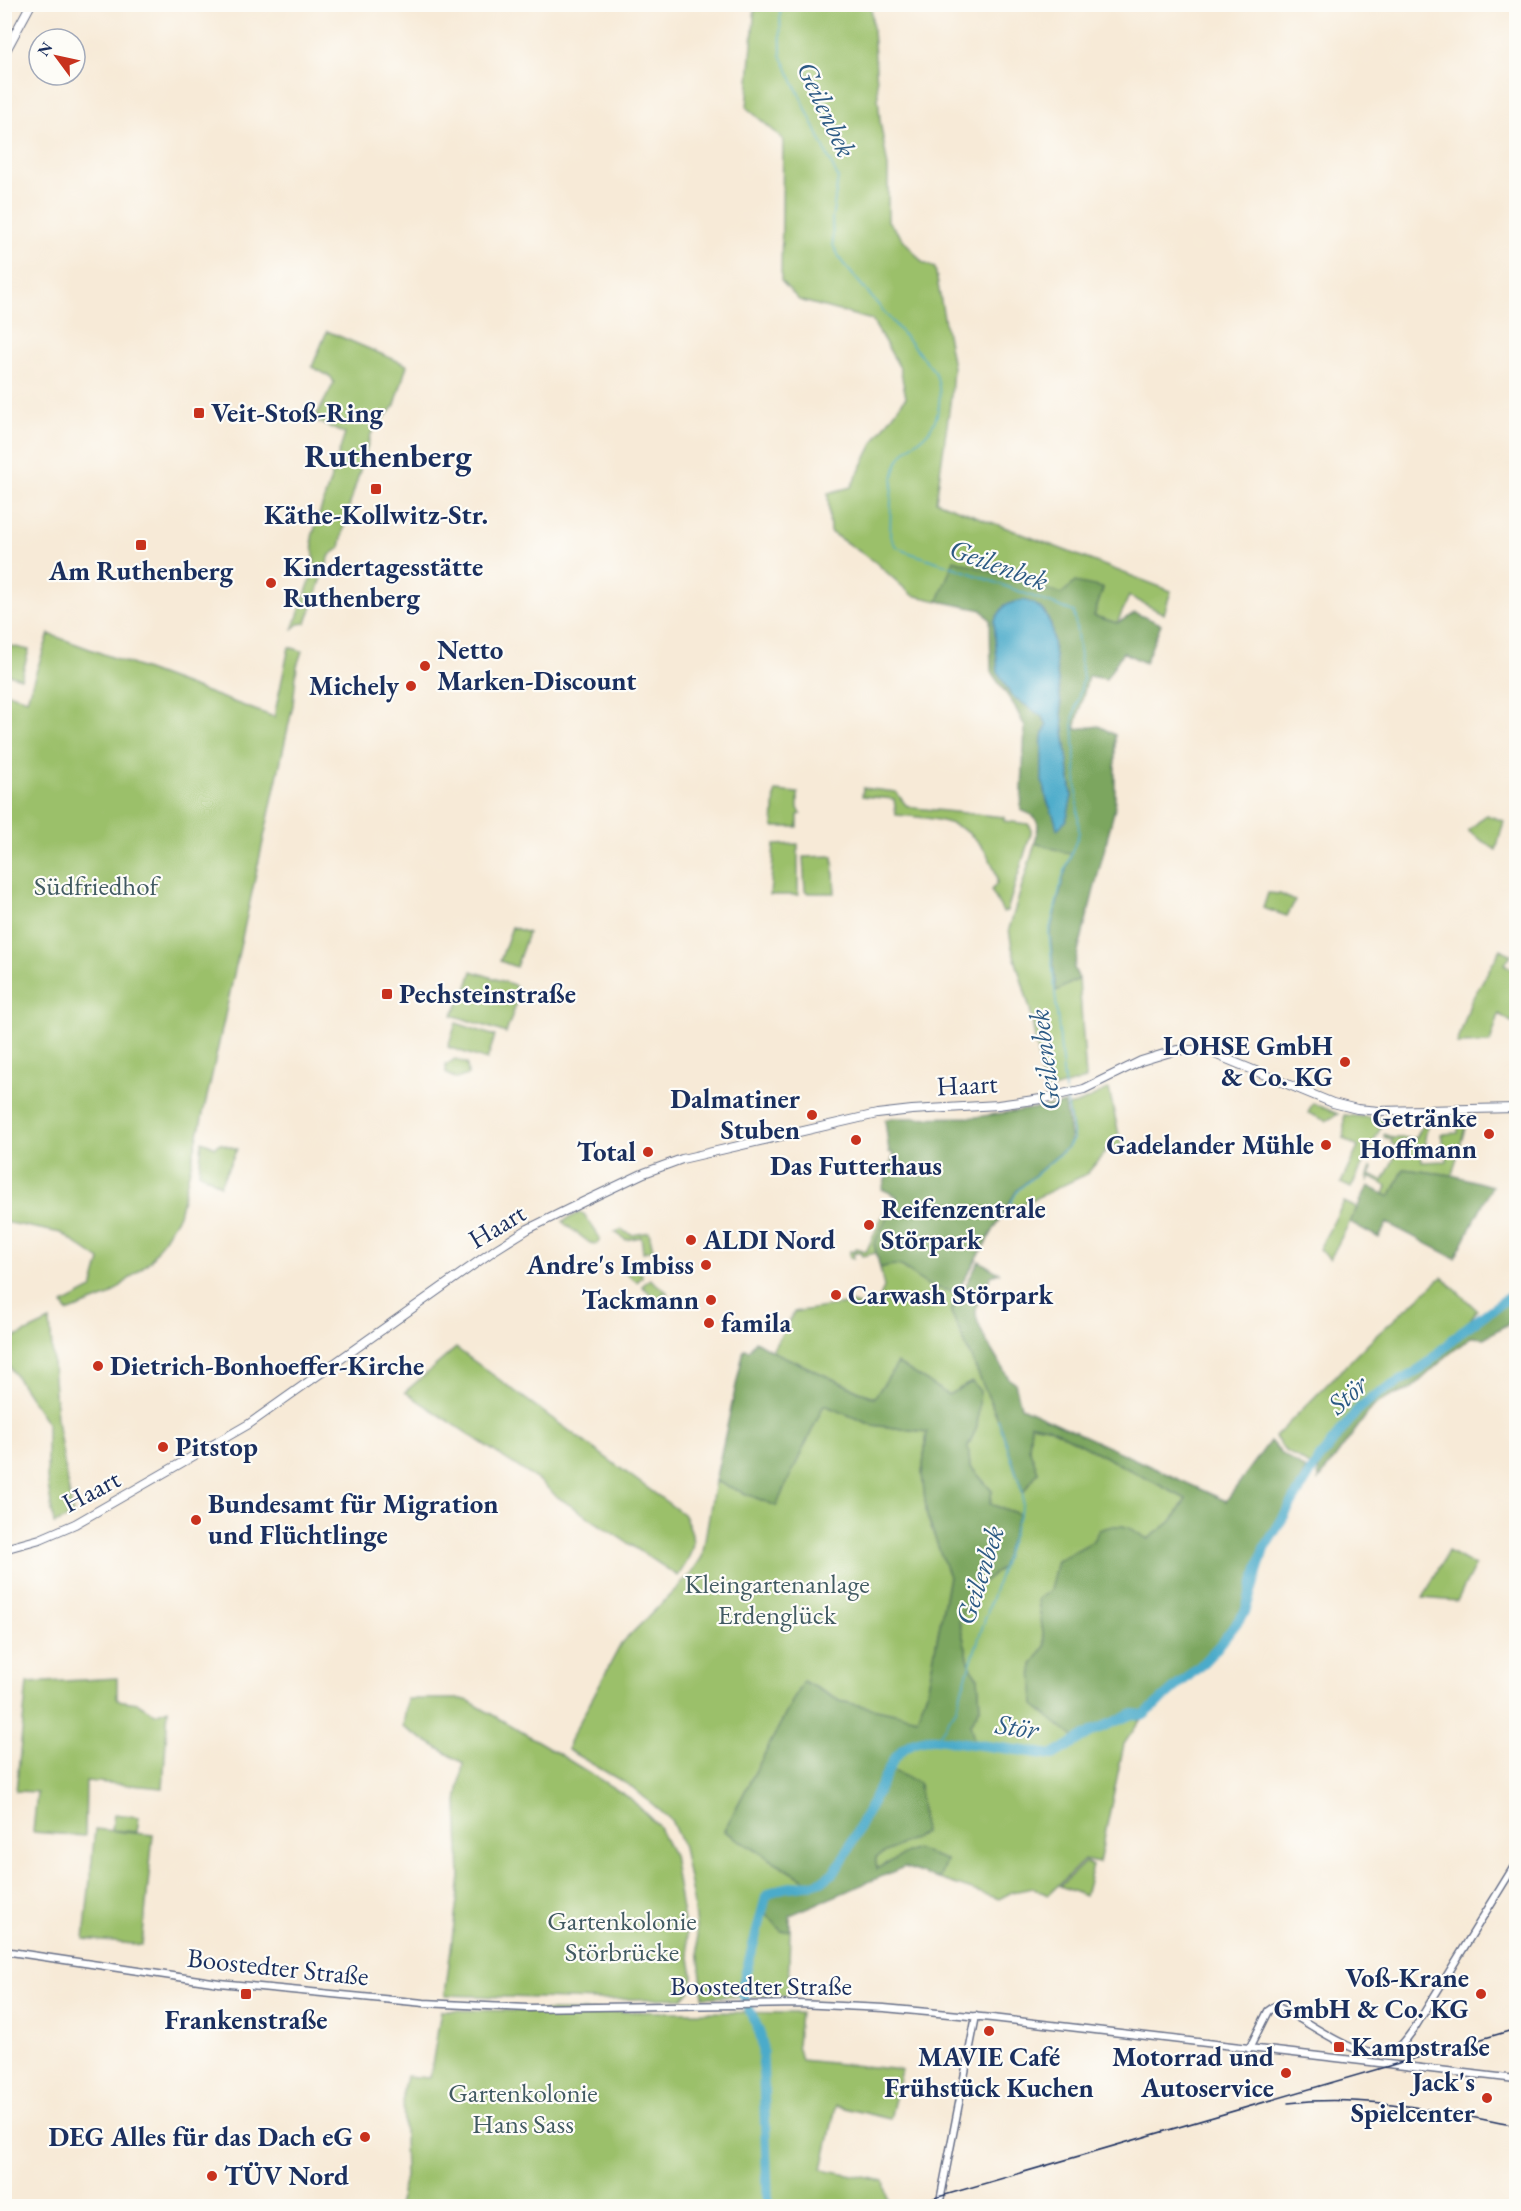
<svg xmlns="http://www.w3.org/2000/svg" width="1521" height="2211" font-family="'EB Garamond',serif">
<rect width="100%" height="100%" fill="#fdfcf7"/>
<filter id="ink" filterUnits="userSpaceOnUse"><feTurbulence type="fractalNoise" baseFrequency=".0167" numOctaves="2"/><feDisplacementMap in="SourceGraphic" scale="12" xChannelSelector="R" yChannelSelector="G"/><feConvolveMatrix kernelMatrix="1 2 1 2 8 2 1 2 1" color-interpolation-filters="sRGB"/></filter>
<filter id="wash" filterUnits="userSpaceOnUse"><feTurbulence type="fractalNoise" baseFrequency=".008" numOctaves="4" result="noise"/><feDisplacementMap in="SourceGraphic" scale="24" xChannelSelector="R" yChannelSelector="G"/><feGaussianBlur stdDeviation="1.35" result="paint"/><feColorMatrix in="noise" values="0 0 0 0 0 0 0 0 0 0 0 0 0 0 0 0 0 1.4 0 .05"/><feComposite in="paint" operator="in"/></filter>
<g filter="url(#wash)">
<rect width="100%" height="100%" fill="#f7ead7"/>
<!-- green -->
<path fill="#9bc06b" stroke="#5b7864" stroke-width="1.5" d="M755 5H871L880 121 888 167V221L922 262 935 268 953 367 951 397 936 501 1171 591 1164 614 1129 596 1117 623 1094 616 1103 588 1061 594 955 561 938 601 912 595 874 561 830 532 828 493 851 487 876 438 906 397 900 368 872 320 799 300 781 281 783 139 747 108Z
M327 331 407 365 395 405 371 434 346 517 340 548 330 555 306 623 299 624 293 629 315 567 312 537 345 434 314 420 334 383 331 377 312 367Z
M49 634 274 717 289 647 302 651 297 666 293 705 210 1084 179 1215 150 1261 109 1296 67 1312 63 1304 92 1289 100 1260 61 1233 4 1222 5 692 27 699Z
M6 645 29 650 21 678 5 673Z
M863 788 896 792 906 805 915 808 1004 817V821L1028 824 1031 828V833L1007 911 1003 912 991 890C1001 882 997 876 993 866 974 820 939 819 896 815L894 799 862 796Z
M775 791 798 793V808L801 814 798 815V827H773Z
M1486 815 1504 821 1496 850 1468 831Z
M1035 843 1072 854 1064 876 1050 933 1056 990 1079 979 1086 1079 1049 1090 1043 1087 1030 1009 1012 948 1009 929Z
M798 844V895H770L774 845Z
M833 856 835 893H809L805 891 803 857Z
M1268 893 1280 894 1295 901 1287 916 1263 908Z
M512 927 528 933 516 967 500 961Z
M1501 949 1511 955 1504 964 1516 971V1025L1499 1014 1490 1043 1457 1044 1471 1001Z
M472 971 514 985 520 993 506 1033 452 1015 460 1002 461 993H465Z
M456 1023 495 1036 487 1060 448 1047Z
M455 1059 467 1064 468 1075 456 1079 446 1073V1065Z
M1109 1089 1122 1149 1110 1146 1087 1174 1017 1207 1010 1204 1018 1190 1068 1147 1073 1139 1068 1106 1080 1103Z
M1313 1103 1338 1114 1326 1121 1308 1113Z
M1344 1115 1385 1119 1351 1188 1341 1183 1358 1147 1344 1139Z
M1430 1118 1434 1121 1433 1124 1428 1125 1425 1137 1427 1152 1421 1153 1422 1162 1447 1161V1152L1444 1151 1441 1134 1458 1133V1124L1467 1121 1452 1175 1404 1169 1390 1197 1384 1194 1387 1186 1370 1177 1368 1181 1367 1179 1371 1167 1373 1168 1370 1175 1383 1181 1399 1148 1391 1143 1392 1140 1384 1137V1134L1393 1138H1416L1423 1125 1426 1127Z
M202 1141 216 1147 220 1143 237 1149 220 1185 199 1172Z
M1344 1202 1357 1208 1330 1259 1319 1249Z
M887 1206 891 1208 874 1244 876 1253 862 1256 860 1252 853 1254 854 1258H850L849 1255 850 1251 854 1252 857 1248 866 1252Z
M579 1213 584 1214 600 1238 597 1244 590 1243 565 1224 563 1221Z
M621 1230 632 1235 649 1232 653 1250 643 1252 641 1237 626 1240 615 1232Z
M625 1262H629L641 1271 642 1277 637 1282 621 1270Z
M893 1264 900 1265 929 1286 957 1292 951 1312 998 1419 1023 1493 1038 1472 1029 1448 1031 1424 1048 1427 1186 1499 1173 1520 1148 1539 1092 1542 1057 1561 1050 1591 1038 1599 1045 1646 1032 1665 1077 1740C1095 1729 1122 1713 1144 1715L1124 1744 1099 1863 1084 1860 1048 1895 1033 1888 1012 1892 999 1899 939 1879 946 1860 876 1869V1857L889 1769 901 1750 909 1743 924 1739 975 1744 970 1724 980 1708 978 1677 970 1666 959 1620 978 1586 1002 1567 1019 1514 990 1504 992 1491 970 1466 968 1446 977 1427 979 1391 972 1382 948 1395 898 1363 875 1398 772 1351 794 1312 852 1303 875 1310 884 1287 880 1268Z
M1442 1277 1477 1310 1462 1331 1421 1369 1379 1393 1360 1407 1317 1462 1309 1465 1284 1450 1275 1437 1370 1341Z
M650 1279 667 1292V1296L663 1293 658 1301 642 1286Z
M50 1321 57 1420 73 1516 54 1524 47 1479V1423L5 1360V1342Z
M456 1348 683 1514C699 1540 694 1552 678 1576L556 1496 542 1483 405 1392Z
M824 1405 872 1425 927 1432 922 1474 927 1516 949 1576 927 1692 917 1718 840 1701 803 1681 724 1831 811 1884 772 1891 781 1930H790L788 1996 703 1997 693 1900 683 1847 671 1820 632 1787 568 1750 569 1742 621 1644 690 1575 702 1557 715 1481 776 1506Z
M1448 1551 1475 1566 1457 1601 1423 1598Z
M117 1678V1700L138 1703 155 1714 168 1709 163 1788 86 1781 85 1836 33 1832 37 1792 16 1791 27 1683Z
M407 1699H462L469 1701 546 1746 630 1798 658 1826 673 1855 693 1976 690 1990 683 1998 597 2000 445 1995 460 1877 457 1802 463 1763 403 1727Z
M114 1814 139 1817 137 1832 112 1830Z
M95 1829 153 1835 142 1945 84 1939Z
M1085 1862 1093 1866 1085 1896 1060 1886Z
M441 2010 800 2013 797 2045 801 2060 902 2070 890 2119 836 2106 822 2169 884 2181 889 2206H398L405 2177 403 2091 406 2076 430 2078Z"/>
<!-- forest -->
<path fill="#7ca65f" stroke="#4c6a5e" stroke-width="1.5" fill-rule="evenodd" d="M954 560 1061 594 1075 582 1103 588 1094 616 1117 623 1135 613 1161 624 1145 663 1123 652 1106 679 1088 676 1075 729 1099 726 1115 735V808L1074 968 1079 979 1056 991 1050 933 1064 876 1071 854 1035 843C1040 823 1041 818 1021 810L1025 727 1014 705 991 672 990 620 982 610 938 601ZM1044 610 1051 625 1072 796 1057 828 1054 814 1047 801 1044 784 1042 739 1047 725 1043 717Z
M1065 1104 1071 1141 1067 1147 1017 1190 957 1292C948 1290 936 1289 928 1285 906 1273 907 1259 880 1268L874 1244 897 1196 882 1189 894 1154 889 1152 885 1120 894 1118 976 1117Z
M1404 1169 1452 1175 1492 1186 1455 1258 1387 1223 1379 1238 1350 1222 1368 1186 1390 1197Z
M979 1261 999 1273 991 1276C985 1287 977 1299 976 1311 975 1328 1000 1363 1009 1379L1015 1383 1021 1407 1226 1501 1270 1441 1281 1453 1306 1470 1264 1549 1245 1612 1218 1647 1200 1666 1144 1715C1122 1713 1095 1729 1077 1740L1034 1705 1032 1665 1045 1646 1038 1599 1050 1590 1057 1561 1092 1542 1099 1530C1123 1521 1128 1527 1148 1539L1173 1520 1186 1499 1048 1427 1031 1424 1029 1448 1038 1472 1023 1493 998 1419 951 1312Z
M1516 1292V1319L1484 1338 1471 1337 1448 1355 1410 1390 1392 1396 1376 1404 1368 1413 1319 1480 1317 1462 1360 1407 1379 1393 1421 1369 1462 1331Z
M755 1341 772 1351 874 1398 898 1363 948 1395 972 1382 980 1391 977 1427 968 1446 970 1466 992 1491 990 1504 1019 1514 1002 1567 978 1586 959 1620 970 1666 978 1677 980 1708 970 1724 975 1744C936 1739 910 1727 889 1769L919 1783 924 1833 876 1857V1869L915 1849 946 1860 939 1879 904 1867 790 1915V1930L781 1931 762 1908C773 1881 788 1891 810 1883L724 1831 803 1681 840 1701 917 1718 927 1692 949 1577 927 1516 922 1474 927 1432 872 1425 824 1405 776 1506 715 1481 744 1349 749 1350Z"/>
<!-- water -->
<path fill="#4babca" stroke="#336d94" stroke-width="1.5" d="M1023 600C1039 604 1044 610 1051 625L1072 796 1066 821 1057 829C1055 816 1051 811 1047 800 1045 793 1046 787 1042 782V739L1047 725 1043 717 1011 695 998 672 994 621 1005 605Z"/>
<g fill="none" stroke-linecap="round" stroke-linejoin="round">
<!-- stream -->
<path stroke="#4babca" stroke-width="1.5" d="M780 4 781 55 838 178 832 219 833 245 842 262 935 372C943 392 941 421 924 436 916 443 905 449 900 458 889 476 891 514 890 536L895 545 904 551 962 570 1074 612 1083 679 1073 720 1079 833 1063 876 1049 933 1065 1091
M1010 1204 1018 1190 1068 1147 1073 1139 1066 1095
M936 1739 955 1711 1023 1503V1493L998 1419"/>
<!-- river -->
<path stroke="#4babca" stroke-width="10" d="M768 2206 762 2041C758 2022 744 2006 742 1987L766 1897C779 1883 804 1889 821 1881 831 1877 836 1869 842 1861L894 1759C906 1744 917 1738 936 1739L1053 1755 1093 1731 1133 1714 1144 1715 1200 1666 1218 1647 1245 1612 1264 1549 1317 1462 1360 1407 1379 1393 1421 1369 1462 1331 1516 1292"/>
</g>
</g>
<g filter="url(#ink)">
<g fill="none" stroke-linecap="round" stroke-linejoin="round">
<defs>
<path id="minor" d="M4 1951 219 1983 424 2003 527 2008 798 2004 884 2008 992 2018 1516 2079
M1249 2049 1268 2011 1275 2006C1308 2018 1363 2071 1399 2047 1405 2042 1409 2035 1414 2029L1516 1863
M939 2206 976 2016"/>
<path id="major" d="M4 54 31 4
M4 1549 40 1539 75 1524 249 1424 496 1249 528 1229 583 1202 644 1173 682 1159 877 1114 912 1110 998 1105 1041 1099 1084 1089 1141 1061 1177 1050H1197L1212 1053 1333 1103 1357 1109 1379 1111 1516 1108"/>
</defs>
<!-- minor casing -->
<use href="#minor" stroke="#687088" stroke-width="9"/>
<!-- major casing -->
<use href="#major" stroke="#687088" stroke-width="10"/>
<!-- minor -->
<use href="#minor" stroke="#fff" stroke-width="6"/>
<!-- major -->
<use href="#major" stroke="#fff" stroke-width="8"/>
<!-- rail -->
<path stroke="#1b2f5e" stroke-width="1.5" d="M1288 2103C1367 2094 1439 2111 1516 2126
M907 2206 1516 2029"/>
</g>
</g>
<!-- markers -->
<g fill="#c8321e" stroke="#fdfcf7" stroke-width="2">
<rect x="193" y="407" width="12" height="12" rx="3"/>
<rect x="370" y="483" width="12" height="12" rx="3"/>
<rect x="135" y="539" width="12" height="12" rx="3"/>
<circle cx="271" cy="583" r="6"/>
<circle cx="425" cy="666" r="6"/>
<circle cx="411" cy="686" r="6"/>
<rect x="381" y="988" width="12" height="12" rx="3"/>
<circle cx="1345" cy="1062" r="6"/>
<circle cx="812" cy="1115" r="6"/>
<circle cx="1489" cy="1134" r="6"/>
<circle cx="856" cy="1140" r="6"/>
<circle cx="1326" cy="1145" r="6"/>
<circle cx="648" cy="1152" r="6"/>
<circle cx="869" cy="1225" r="6"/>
<circle cx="691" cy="1240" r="6"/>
<circle cx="706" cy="1265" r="6"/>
<circle cx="836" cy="1295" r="6"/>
<circle cx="711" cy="1300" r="6"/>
<circle cx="709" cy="1323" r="6"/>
<circle cx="98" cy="1366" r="6"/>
<circle cx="163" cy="1447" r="6"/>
<circle cx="196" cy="1520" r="6"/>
<rect x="240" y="1988" width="12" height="12" rx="3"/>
<circle cx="1481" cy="1994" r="6"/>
<circle cx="989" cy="2031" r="6"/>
<rect x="1333" y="2041" width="12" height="12" rx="3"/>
<circle cx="1286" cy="2073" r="6"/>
<circle cx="1487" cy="2098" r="6"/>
<circle cx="365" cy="2137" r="6"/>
<circle cx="212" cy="2176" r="6"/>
</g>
<g text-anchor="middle" stroke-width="4.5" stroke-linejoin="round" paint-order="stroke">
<!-- poi labels -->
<g font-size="27" font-weight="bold" fill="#1b2f5e" stroke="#fdfcf7" text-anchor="start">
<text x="211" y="422">Veit-Stoß-Ring</text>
<text x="376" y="524" text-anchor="middle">Käthe-Kollwitz-Str.</text>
<text x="283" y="576">Kindertagesstätte<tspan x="283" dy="31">Ruthenberg</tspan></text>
<text x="141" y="580" text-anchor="middle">Am Ruthenberg</text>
<text x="437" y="659">Netto<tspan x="437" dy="31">Marken-Discount</tspan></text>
<text x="399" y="695" text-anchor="end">Michely</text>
<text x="399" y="1003">Pechsteinstraße</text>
<text x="1333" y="1055" text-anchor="end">LOHSE GmbH<tspan x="1333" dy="31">&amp; Co. KG</tspan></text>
<text x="800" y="1108" text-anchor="end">Dalmatiner<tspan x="800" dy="31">Stuben</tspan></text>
<text x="1477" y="1127" text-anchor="end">Getränke<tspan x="1477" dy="31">Hoffmann</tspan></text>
<text x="1314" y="1154" text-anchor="end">Gadelander Mühle</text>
<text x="636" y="1161" text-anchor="end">Total</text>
<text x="856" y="1175" text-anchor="middle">Das Futterhaus</text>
<text x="881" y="1218">Reifenzentrale<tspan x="881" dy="31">Störpark</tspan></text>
<text x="703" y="1249">ALDI Nord</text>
<text x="694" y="1274" text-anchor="end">Andre's Imbiss</text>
<text x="848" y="1304">Carwash Störpark</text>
<text x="699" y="1309" text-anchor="end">Tackmann</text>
<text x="721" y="1332">famila</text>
<text x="110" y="1375">Dietrich-Bonhoeffer-Kirche</text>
<text x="175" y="1456">Pitstop</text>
<text x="208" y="1513">Bundesamt für Migration<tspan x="208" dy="31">und Flüchtlinge</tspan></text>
<text x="1469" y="1987" text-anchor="end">Voß-Krane<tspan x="1469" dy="31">GmbH &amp; Co. KG</tspan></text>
<text x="246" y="2029" text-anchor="middle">Frankenstraße</text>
<text x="1351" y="2056">Kampstraße</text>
<text x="989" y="2066" text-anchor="middle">MAVIE Café<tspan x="989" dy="31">Frühstück Kuchen</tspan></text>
<text x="1274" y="2066" text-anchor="end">Motorrad und<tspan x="1274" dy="31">Autoservice</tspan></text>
<text x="1475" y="2091" text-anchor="end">Jack's<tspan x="1475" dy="31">Spielcenter</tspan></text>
<text x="353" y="2146" text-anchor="end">DEG Alles für das Dach eG</text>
<text x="224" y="2185">TÜV Nord</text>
</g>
<!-- park labels -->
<g font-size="27" fill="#415a62" stroke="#fdfcf7">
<text x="96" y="895">Südfriedhof</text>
<text x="777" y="1593">Kleingartenanlage<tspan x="777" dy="31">Erdenglück</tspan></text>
<text x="622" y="1930">Gartenkolonie<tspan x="622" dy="31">Störbrücke</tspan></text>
<text x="523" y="2102">Gartenkolonie<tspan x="523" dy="31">Hans Sass</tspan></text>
</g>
<!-- street labels -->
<g font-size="27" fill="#1b2f5e" stroke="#fdfcf7">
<text transform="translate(967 1085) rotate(-3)" y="9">Haart</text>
<text transform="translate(497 1226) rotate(-31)" y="9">Haart</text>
<text transform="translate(91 1491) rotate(-28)" y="9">Haart</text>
<text transform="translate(278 1967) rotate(6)" y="9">Boostedter Straße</text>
<text x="761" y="1995">Boostedter Straße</text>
</g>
<!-- water labels -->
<g font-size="28" font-style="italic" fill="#2c5a84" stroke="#fdfcf7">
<text transform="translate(827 109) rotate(65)" y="10">Geilenbek</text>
<text transform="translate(999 564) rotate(20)" y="10">Geilenbek</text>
<text transform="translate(1044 1060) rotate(-97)" y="10">Geilenbek</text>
<text transform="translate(1347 1394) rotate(-42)" y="10">Stör</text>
<text transform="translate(979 1575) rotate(-72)" y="10">Geilenbek</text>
<text transform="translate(1017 1726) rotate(8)" y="10">Stör</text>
</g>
<!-- district labels -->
<g font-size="33" font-weight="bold" fill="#1b2f5e" stroke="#fdfcf7">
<text x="388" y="467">Ruthenberg</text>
</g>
</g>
<!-- margin -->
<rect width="1521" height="2211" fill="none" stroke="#fdfcf7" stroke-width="24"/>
<!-- north arrow -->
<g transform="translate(57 57) rotate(303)"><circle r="28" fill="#fdfcf7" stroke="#a3aaba" stroke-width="1.5"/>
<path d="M0-4.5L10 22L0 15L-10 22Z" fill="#c8321e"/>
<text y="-9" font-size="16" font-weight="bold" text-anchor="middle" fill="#1b2f5e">N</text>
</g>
</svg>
